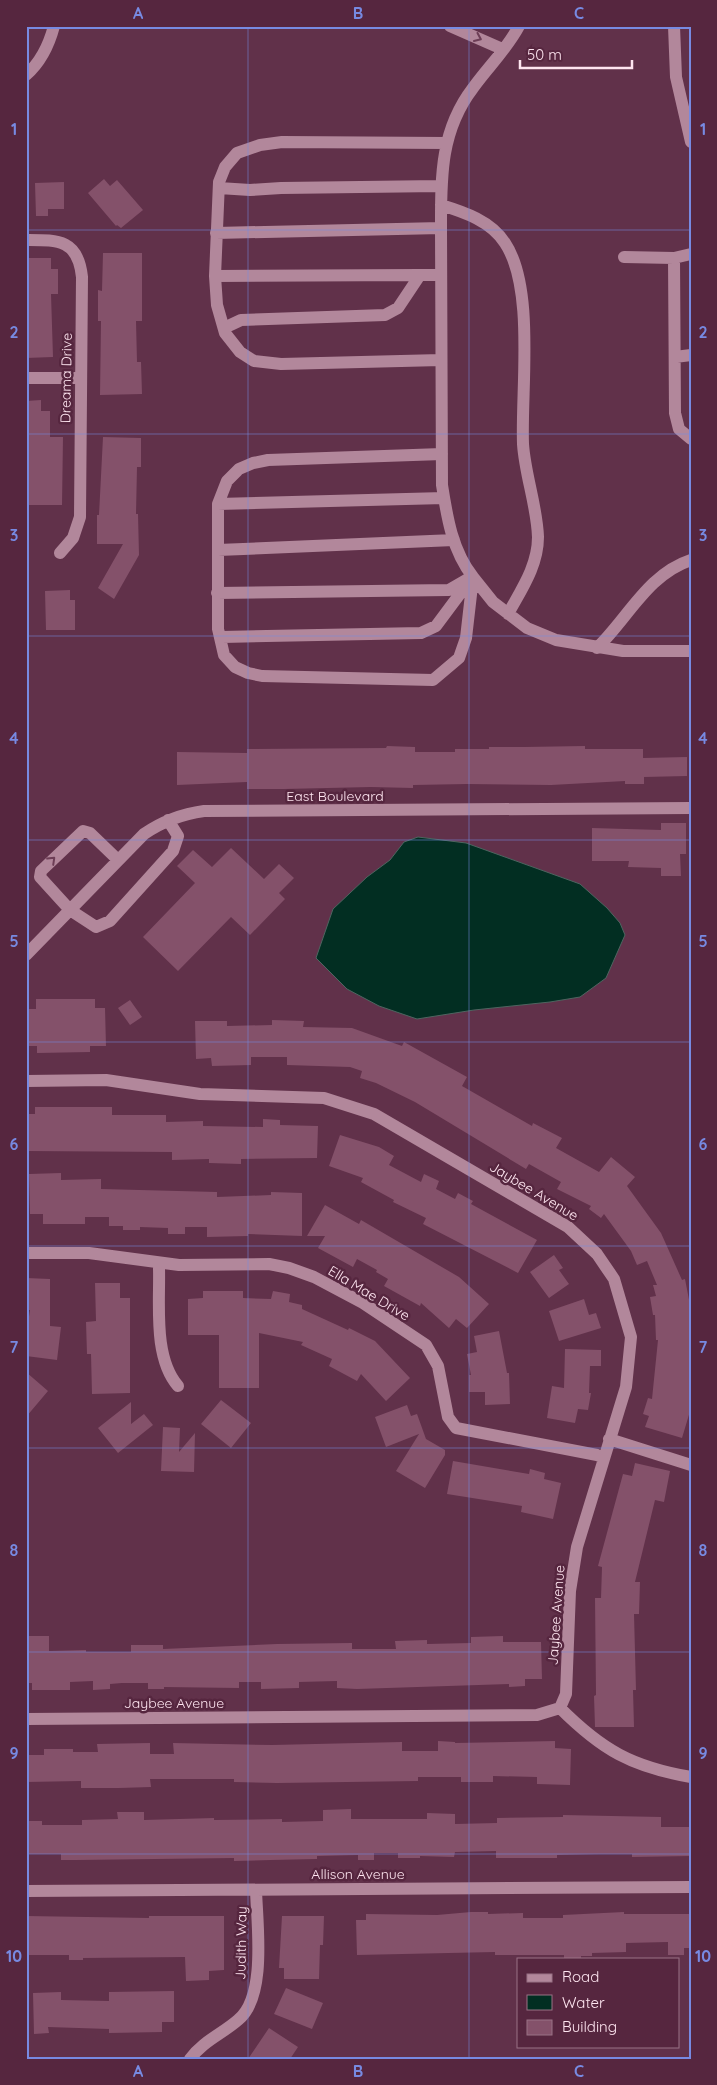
<svg xmlns="http://www.w3.org/2000/svg" width="717" height="2085" font-family="Quicksand,sans-serif">
<rect width="100%" height="100%" fill="#61314a"/>
<!-- water -->
<path fill="#022e22" stroke="#4e6560" d="M418 837 466 843 580 884 607 908 620 923 625 935 606 978 580 997 550 1002 474 1010 417 1019 379 1006 347 989 316 958 333 909 367 877 390 860 404 842Z"/>
<!-- building -->
<path fill="#84516a" d="M104 179 110 186 117 180 143 210 121 228 117 225 116 226 88 193Z
M64 182V209H48V216H36L35 183Z
M103 253H142V321H136L137 362H141L142 394 100 395 101 321H98V290L102 291Z
M26 258H51V269H58V294H51L53 357 26 358Z
M41 400V411H50V437H63L62 505H26V401Z
M103 437 141 438V467H137L136 514H138L139 555 114 599 98 588 123 544H97V515H99Z
M70 590V600H75V630H46L45 591Z
M387 746 415 747V752H455V749H489V747H524L585 746V749H643V758L687 757V776L644 777V784H625V781L551 785 467 784 413 785V788L371 787 284 789H247V782L177 785V752L247 753V749L386 748Z
M661 823H686V854H680L681 876H661V868L628 867 629 861H592V828L661 830Z
M231 848 264 879 279 864 294 878 279 893 285 899 250 935 231 917 178 971 143 937 195 883 177 866 193 850 212 867Z
M36 999H95V1008H105L106 1046H90V1052L37 1053V1046H26V1009H36Z
M130 1000 142 1017 130 1025 118 1008Z
M272 1020 304 1021 303 1027 352 1028 402 1046 404 1042 467 1077 462 1086 532 1126 533 1123 562 1138 556 1148 599 1172 611 1157 635 1177 627 1186 661 1233 682 1280 685 1279 691 1310V1408L682 1438 645 1427 649 1416 643 1414 648 1398 652 1399 658 1340H656L655 1315H653L650 1297 656 1296 653 1285H657L647 1261 637 1265 631 1251 604 1214 601 1218 589 1209 591 1206 557 1189 561 1182 529 1164 526 1169 415 1102 376 1083 360 1078 362 1071 350 1067 287 1065V1057H251V1065L212 1066 211 1058 196 1059 195 1021H227V1026L272 1025Z
M35 1107H112V1115H166V1122L203 1121V1126L263 1127V1119L280 1120V1125L318 1126 317 1158 241 1159V1164L209 1163V1159L172 1160V1152L26 1151V1114H35Z
M340 1135 379 1147 394 1156 389 1165 421 1182 424 1174 439 1181 436 1189 455 1199 458 1193 473 1201 471 1204 537 1240 518 1273 423 1224 426 1218 393 1202 394 1200 361 1182 363 1178 329 1166Z
M61 1173V1180L101 1179V1189L217 1192V1197L271 1195V1192L302 1193V1236L248 1234V1236L207 1237V1227H185V1234H168V1228L140 1227V1230H123V1226H109V1217H85V1224H43V1214H30L29 1174Z
M325 1205 359 1224 361 1220 459 1277 489 1304 467 1328 456 1319 449 1328 421 1303 420 1306 384 1286 388 1279 376 1272 377 1270 357 1259 353 1267 318 1248 325 1236H307Z
M554 1255 563 1268 559 1270 569 1284 549 1298 530 1272Z
M26 1278 50 1279V1326L61 1327 57 1360 26 1356V1336L30 1310H26Z
M95 1283H120V1298H130V1393L92 1394 91 1354H87L86 1322 96 1321Z
M203 1291H243V1298L271 1299 273 1291 290 1294 289 1302 302 1305V1309L348 1330 349 1328 375 1341 410 1378 386 1401 361 1374 357 1381 329 1366 332 1359 301 1345 303 1342 259 1333V1388H219V1335H188V1299L203 1298Z
M584 1299 589 1315 596 1313 601 1328 559 1341 549 1311Z
M499 1331 507 1373H509L510 1404 485 1405V1392H469V1375H471L467 1354 477 1352 474 1336Z
M565 1349 601 1350V1366H590L589 1393H591L588 1410 578 1409 575 1423 547 1418 552 1386 564 1388Z
M26 1372 48 1391 26 1417Z
M221 1400 251 1423 231 1448 201 1424Z
M131 1402V1424L144 1414 153 1425 118 1453 98 1428Z
M407 1405 411 1416 417 1414 426 1439 445 1450V1455L425 1488 396 1471 419 1434 386 1447 375 1417Z
M163 1427 180 1428 179 1452 195 1433 194 1472 161 1471Z
M453 1461 529 1474 530 1469 545 1473 544 1479 561 1483 553 1519 521 1512 522 1506 447 1494Z
M635 1463 670 1471 664 1502 655 1500 635 1582H640L639 1614H634L636 1690H633L634 1727H595L594 1696 596 1695 595 1598H601L602 1567 598 1566 623 1474 632 1476Z
M26 1636H49V1651L86 1650V1652H131V1645H163V1649L277 1644 352 1643V1649H396L395 1641 427 1640V1644L471 1643V1637L503 1636V1642H541L542 1679H525V1686L509 1687V1684L357 1689 337 1688V1681L299 1682V1688L261 1689V1682H239V1688L164 1687V1689H148V1683H122L110 1684V1689L93 1690V1681L70 1682V1690H32V1683H26Z
M438 1741 455 1742V1743L555 1741V1748L571 1749 570 1785 537 1784V1777L493 1776V1782H461V1777H418V1781L277 1783 234 1782V1779H150L151 1787 119 1788H81V1781L26 1782V1755H44V1749H73V1752H98L97 1744 150 1743V1754H174L173 1743 272 1745 402 1742V1751H438Z
M351 1809V1819H427V1813L455 1814V1824L497 1823V1818L563 1817V1815L661 1817V1827H691V1856L632 1857V1854H599L557 1855V1858H496V1851L455 1852 454 1857 420 1856V1858H398V1853H374V1860H358V1855L317 1856V1859L271 1860 234 1861V1858L77 1860H61V1854H26V1821H42V1825H82V1820L118 1819 117 1812H144V1820L214 1818V1820L282 1819V1822L323 1821V1810Z
M471 1912H488V1914L523 1913V1918H563V1915L624 1912V1914H691V1948H684V1955H668V1942L626 1943V1952L592 1953V1956H581V1959H564V1955H495V1952L357 1955 356 1920H366V1914L437 1915Z
M26 1916 149 1918V1916H224V1970L209 1971V1980L186 1981 185 1957 83 1958V1960H69V1955H26Z
M282 1916H324L323 1945H320L319 1979H284V1968H279Z
M286 1988 323 2003 312 2029 274 2014Z
M174 1991V2022H162V2032L109 2033V2029L48 2027 49 2033 34 2034 33 1993 61 1992V2000L109 2001V1992Z
M269 2028 298 2047 290 2059H248Z"/>
<g fill="none" stroke-linecap="round" stroke-linejoin="round">
<!-- minor -->
<path stroke="#b2879b" stroke-width="12" d="M450 26 500 48V54
M674 26 676 77 691 142
M26 75C41 62 49 45 54 26
M219 188 250 190 281 188 440 186
M441 205C464 212 491 221 505 243 535 288 521 388 523 444 525 475 537 506 538 537 538 566 521 590 508 614
M216 233 441 228
M26 240C58 240 78 239 82 277L80 517 73 538 60 553
M624 257 674 258 691 254
M674 258 675 413 679 429 691 439
M215 276 420 275
M224 328 241 320 385 315 398 308 420 275H441
M675 357 691 355
M441 360 281 364 254 361 240 352 225 333 217 305 215 276 219 182 225 167 237 153 260 145 282 142 447 143
M26 378H81
M442 454 268 460 253 463 239 469 227 481 218 504V629L224 655 235 667 248 673 262 676 433 680 459 658 466 638 473 577C452 550 447 517 442 485L441 228C441 178 440 131 473 88 488 67 507 49 519 26
M218 504 444 498
M218 550 454 540
M473 577 493 602 527 628 556 640 623 651H691
M217 593 449 590 468 579
M222 637 421 633 436 626 471 579
M597 648C628 618 648 574 691 560
M118 860 90 833 83 831 41 871 40 877 70 910 96 927 110 921 173 851 178 836 168 820
M26 955 144 834C163 821 182 814 204 811L691 808
M26 1081 106 1080 200 1094 324 1098 374 1114 568 1227 597 1254 614 1279 631 1337 626 1387 577 1547 570 1591 566 1694 560 1708
M26 1253H89L179 1265 269 1264 289 1268 314 1277 363 1303 426 1345 438 1366 448 1417 456 1428 597 1455 603 1458
M160 1263 159 1268C160 1304 153 1357 178 1386
M609 1439 691 1465
M26 1719 537 1715 560 1708C602 1750 632 1767 691 1777
M26 1891 691 1887
M190 2059C203 2041 222 2034 238 2020 267 1997 257 1924 256 1890"/>
</g>
<!-- one-way arrows -->
<defs><path id="oneway-chevron" d="M-2-3.5L2.5 0L-2 3.5" fill="none" stroke-width="1.6" stroke-linecap="round" stroke-linejoin="round" transform="scale(1.25)"/></defs>
<g stroke="#6d3e56">
<use href="#oneway-chevron" transform="translate(478 38) rotate(24)"/>
<use href="#oneway-chevron" transform="translate(52 860) rotate(-44)"/>
</g>
<!-- grid -->
<path fill="none" stroke="#778ae2" stroke-width="1" stroke-opacity="0.55" d="M248 26V2059M469 26V2059M26 230H691M26 434H691M26 636H691M26 840H691M26 1042H691M26 1246H691M26 1448H691M26 1652H691M26 1854H691"/>
<g text-anchor="middle" stroke-width="5" stroke-linejoin="round" paint-order="stroke">
<!-- street labels -->
<g font-size="14" fill="#fee5f0" stroke="#56263f">
<text transform="translate(66 378) rotate(-89)" y="5">Dreama Drive</text>
<text x="335" y="801">East Boulevard</text>
<text transform="translate(534 1191) rotate(31)" y="5">Jaybee Avenue</text>
<text transform="translate(369 1293) rotate(31)" y="5">Ella Mae Drive</text>
<text transform="translate(556 1615) rotate(-86)" y="5">Jaybee Avenue</text>
<text x="174" y="1708">Jaybee Avenue</text>
<text x="358" y="1879">Allison Avenue</text>
<text transform="translate(241 1943) rotate(-89)" y="5">Judith Way</text>
</g>
</g>
<!-- border -->
<rect width="717" height="2085" fill="none" stroke="#56263f" stroke-width="55"/>
<!-- legend -->
<rect x="517" y="1958" width="162" height="90" fill="#56263f" stroke="#997286"/>
<rect x="527" y="1974" width="25" height="8" fill="#b2879b" stroke="#997286"/>
<text x="562" y="1982" font-size="15" fill="#fee5f0">Road</text>
<rect x="527" y="1995" width="25" height="15" fill="#022e22" stroke="#997286"/>
<text x="562" y="2008" font-size="15" fill="#fee5f0">Water</text>
<rect x="527" y="2020" width="25" height="15" fill="#84516a" stroke="#997286"/>
<text x="562" y="2032" font-size="15" fill="#fee5f0">Building</text>
<!-- scale -->
<path d="M520 60v8h112v-8" fill="none" stroke="#fee5f0" stroke-width="2.5"/>
<text x="527" y="60" font-size="15" fill="#fee5f0" stroke="#56263f" stroke-width="4" paint-order="stroke">50 m</text>
<rect x="28" y="28" width="662" height="2030" fill="none" stroke="#778ae2" stroke-width="2"/>
<g font-size="16" text-anchor="middle" font-weight="bold" fill="#778ae2">
<text x="138" y="19">A</text>
<text x="358" y="19">B</text>
<text x="579" y="19">C</text>
<text x="14" y="135">1</text>
<text x="703" y="135">1</text>
<text x="14" y="338">2</text>
<text x="703" y="338">2</text>
<text x="14" y="541">3</text>
<text x="703" y="541">3</text>
<text x="14" y="744">4</text>
<text x="703" y="744">4</text>
<text x="14" y="947">5</text>
<text x="703" y="947">5</text>
<text x="14" y="1150">6</text>
<text x="703" y="1150">6</text>
<text x="14" y="1353">7</text>
<text x="703" y="1353">7</text>
<text x="14" y="1556">8</text>
<text x="703" y="1556">8</text>
<text x="14" y="1759">9</text>
<text x="703" y="1759">9</text>
<text x="14" y="1962">10</text>
<text x="703" y="1962">10</text>
<text x="138" y="2077">A</text>
<text x="358" y="2077">B</text>
<text x="579" y="2077">C</text>
</g>
</svg>
